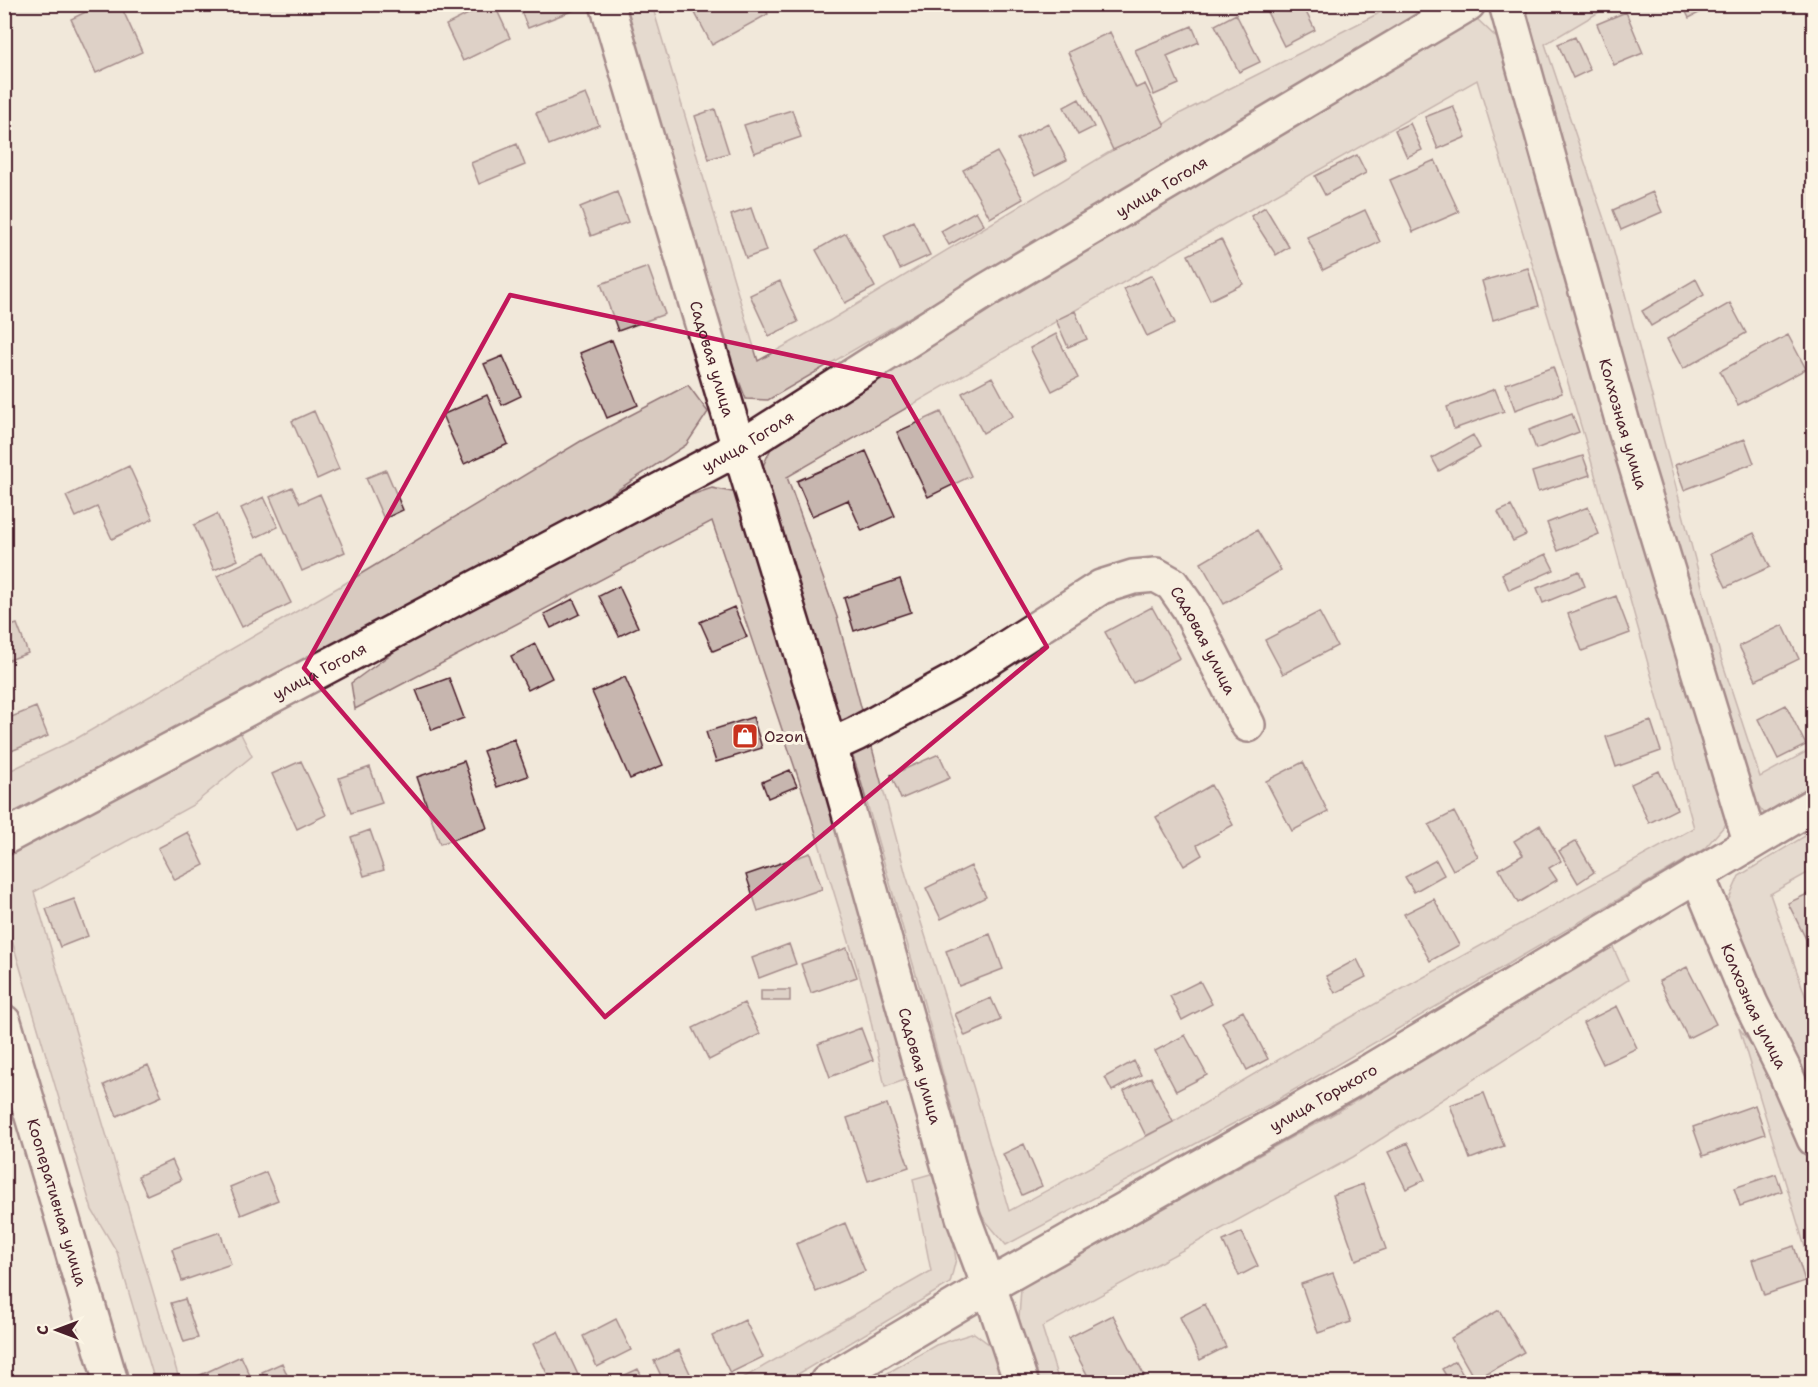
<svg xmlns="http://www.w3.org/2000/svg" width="1818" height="1387" font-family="'Shantell Sans',sans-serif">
<rect width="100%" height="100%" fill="#f1e8da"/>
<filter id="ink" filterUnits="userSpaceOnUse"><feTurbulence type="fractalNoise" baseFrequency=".0167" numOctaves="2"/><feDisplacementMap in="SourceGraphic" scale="12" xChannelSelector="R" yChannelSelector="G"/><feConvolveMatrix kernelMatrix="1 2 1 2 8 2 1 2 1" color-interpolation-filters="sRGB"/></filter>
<g filter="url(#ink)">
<!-- green -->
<path fill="#d8cac0" stroke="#917476" stroke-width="1.5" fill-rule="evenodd" d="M624 5H652L758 361 831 320 1113 150 1157 129 1179 114 1395 5H1443L768 400 746 399 721 335Z
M1519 5H1611L1545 44 1610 237 1721 658 1760 777 1813 748V785L1765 814 1747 792Z
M1476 18 1498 39 1603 410 1726 824 1704 849 1270 1104 1006 1245 980 1214 921 992 859 775 829 685 763 466 773 444 1009 290ZM1477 80 1587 446 1694 828 1337 1025 1173 1122 1009 1211 973 1086 906 875 837 617 787 477 1226 223Z
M688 385 708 412 686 445 586 511 11 816H5V773L74 740 344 584 581 441Z
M712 488 742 494 916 1076 885 1087 865 994 806 801 712 521 355 709 351 683 424 630 667 503Z
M238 728 252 756 193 805 34 892 180 1382H155L117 1252 92 1210 5 917V857L28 838Z
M1813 831V870L1770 894 1813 1018V1100L1761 993 1725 908 1739 876Z
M1613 947 1628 980 1353 1157 1042 1327 1059 1382H1038L1019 1318 1021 1288 1337 1112Z
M1739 1028 1780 1083 1813 1172V1274Z
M934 1173 948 1213 956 1259 950 1283 785 1382H736L931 1271 913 1179Z
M974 1333 990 1345 1003 1382H872L936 1345Z"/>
<!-- building -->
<path fill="#c7b6af" stroke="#4a1f2b" stroke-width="1.5" d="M102 4H120L142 52 96 73 71 19Z
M488 4H494L510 38 463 61 446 25Z
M530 4H571L574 10 528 28 520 9Z
M657 4H682L660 12Z
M707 4H762L768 14 712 45 694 11Z
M1263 4H1302L1315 30 1284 46Z
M1682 4H1714L1715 5 1689 18Z
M1626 12 1643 53 1614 65 1597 24Z
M1236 14 1260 62 1239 72 1215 25Z
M1192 26 1199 42 1167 56 1179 84 1154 95 1135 50Z
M1110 32 1136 88 1145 84 1165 126 1113 150 1068 52Z
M1575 37 1590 70 1573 78 1558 44Z
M586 94 599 125 549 145 536 113Z
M1079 99 1094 127 1078 135 1064 107Z
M1453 106 1466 137 1438 149 1425 117Z
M715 109 729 153 709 159 695 116Z
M792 110 801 137 754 153 744 125Z
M1048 123 1067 160 1035 176 1017 139Z
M1410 123 1422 150 1407 157 1395 130Z
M517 144 525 165 479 184 471 163Z
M997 152 1023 199 990 218 963 170Z
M1357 155 1366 173 1325 195 1315 176Z
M1435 160 1459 212 1413 232 1390 180Z
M617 192 628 222 591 236 580 207Z
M1653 192 1662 212 1621 230 1613 210Z
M1265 207 1289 247 1276 255 1251 216Z
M751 208 766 251 746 258 731 215Z
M1365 210 1380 242 1323 270 1307 237Z
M976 211 984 225 949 245 941 231Z
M913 221 930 255 900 269 884 235Z
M846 233 875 287 845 303 816 250Z
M1221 239 1243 284 1210 300 1188 255Z
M648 267 665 314 618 331 601 284Z
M1528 268 1539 306 1493 320 1482 281Z
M1152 275 1175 323 1147 336 1124 289Z
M1696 279 1704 295 1651 326 1642 311Z
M780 281 798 322 769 336 750 295Z
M1730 303 1746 333 1683 369 1667 339Z
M1075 311 1087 339 1068 347 1056 320Z
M1056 334 1078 378 1052 391 1030 348Z
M1788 335 1806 369 1738 405 1720 371Z
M612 340 638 405 607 418 580 353Z
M503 356 521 396 502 405 484 364Z
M1553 367 1562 393 1515 410 1506 384Z
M992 377 1013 416 983 433 962 393Z
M1495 389 1504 411 1454 429 1447 407Z
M487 395 508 444 464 464 442 415Z
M314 411 339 469 317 479 292 421Z
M941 412 971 476 928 497 897 432Z
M1572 414 1579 432 1536 449 1529 430Z
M1473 435 1480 448 1439 471 1432 458Z
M1745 439 1754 463 1684 490 1675 465Z
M866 451 895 516 862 531 848 500 812 516 797 481Z
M1583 456 1590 475 1538 492 1532 472Z
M129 466 153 519 112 539 97 507 76 517 66 496Z
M386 470 403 510 384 519 366 478Z
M292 487 300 503 320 494 345 552 302 571 270 497Z
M264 497 278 527 255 538 241 508Z
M1511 506 1526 535 1513 541 1498 512Z
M1588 507 1599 534 1558 551 1547 523Z
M217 514 238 560 214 570 194 525Z
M1257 530 1281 570 1224 604 1201 563Z
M1754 533 1770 567 1726 587 1710 554Z
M266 552 291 603 242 627 217 576Z
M1546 554 1554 570 1509 590 1502 574Z
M1579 571 1585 586 1543 603 1537 588Z
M900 579 911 612 854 631 844 598Z
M619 586 638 627 619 636 599 596Z
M1616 596 1630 633 1582 651 1568 614Z
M573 599 580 614 551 628 544 614Z
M734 607 747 637 713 651 700 622Z
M1152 607 1180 658 1133 683 1105 632Z
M1319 612 1337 646 1283 674 1265 640Z
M17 624 28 653 4 662V628Z
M1783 625 1799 659 1756 680 1739 646Z
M535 644 552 678 528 690 511 656Z
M625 677 663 765 630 779 592 692Z
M449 678 464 718 432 730 416 690Z
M1786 705 1806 745 1778 759 1758 719Z
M36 707 48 736 4 754V720Z
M753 717 762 748 716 762 706 732Z
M1651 721 1661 751 1616 767 1606 737Z
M514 739 528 776 497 787 483 751Z
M939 754 950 778 901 799 891 775Z
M301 761 326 815 297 829 272 774Z
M464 761 487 828 440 844 417 777Z
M1303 762 1328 812 1292 831 1266 781Z
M370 767 382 803 351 813 339 778Z
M790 770 797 786 768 798 762 782Z
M1659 771 1677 809 1649 823 1631 784Z
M1211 785 1233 825 1197 845 1202 855 1184 866 1156 817Z
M1454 812 1478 857 1453 870 1429 825Z
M1540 825 1561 861 1549 868 1557 880 1518 903 1499 869 1523 855 1514 841Z
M370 830 384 870 364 876 351 837Z
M188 832 204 865 175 880 158 848Z
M1576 841 1594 872 1578 883 1559 851Z
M810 853 822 889 758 911 746 875Z
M1436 860 1444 875 1414 892 1405 877Z
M971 866 986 897 941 919 926 888Z
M1814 891V950L1812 951 1788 903Z
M74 899 88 936 60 947 46 909Z
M1434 899 1459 945 1430 961 1404 914Z
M990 934 1003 969 959 986 946 951Z
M789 944 796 964 759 978 752 958Z
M847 948 857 977 811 993 801 964Z
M1357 959 1366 977 1335 993 1326 976Z
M1687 967 1716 1024 1688 1038 1659 981Z
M1200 981 1212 1004 1182 1020 1170 996Z
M761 990H790V1001H761Z
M991 998 1001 1020 965 1036 955 1014Z
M744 1003 760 1034 709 1060 693 1028Z
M1617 1006 1637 1048 1603 1064 1583 1023Z
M1243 1011 1268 1059 1247 1070 1222 1022Z
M861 1028 873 1060 830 1077 818 1044Z
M1185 1035 1207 1075 1176 1091 1155 1051Z
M1134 1061 1141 1075 1112 1091 1105 1077Z
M148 1065 162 1096 117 1116 104 1085Z
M1151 1077 1173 1122 1146 1136 1124 1091Z
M1484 1093 1504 1146 1470 1159 1450 1105Z
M887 1104 909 1167 868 1181 847 1118Z
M1755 1105 1765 1134 1703 1156 1693 1127Z
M1408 1143 1425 1180 1406 1189 1388 1152Z
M1024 1144 1042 1186 1022 1195 1003 1154Z
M172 1160 181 1180 147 1195 138 1176Z
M266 1172 278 1200 241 1215 230 1187Z
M1776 1174 1782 1191 1740 1206 1734 1188Z
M1363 1184 1386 1249 1356 1260 1333 1195Z
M845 1223 865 1271 816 1292 796 1244Z
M220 1232 231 1264 182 1281 172 1249Z
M1242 1232 1258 1266 1239 1276 1223 1241Z
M1794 1246 1805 1281 1764 1295 1752 1260Z
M1333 1273 1351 1322 1318 1333 1301 1284Z
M185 1299 198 1338 184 1342 171 1303Z
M1205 1304 1226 1347 1200 1360 1180 1317Z
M1499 1310 1524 1352 1475 1380 1451 1338Z
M1113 1315 1146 1379 1139 1382H1091L1068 1338Z
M616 1319 631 1350 597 1367 583 1336Z
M745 1320 763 1357 730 1373 712 1336Z
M558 1332 579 1377 569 1382H551L533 1344Z
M679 1350 694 1382H664L654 1361Z
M241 1356 253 1382H193L192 1379Z
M1455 1361 1467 1382H1450L1442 1369Z
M282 1363 290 1382H266L262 1372Z
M638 1369 645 1382H623L621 1377Z"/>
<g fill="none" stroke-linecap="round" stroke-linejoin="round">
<defs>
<g id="street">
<path id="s1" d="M607 4 739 448 830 746 963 1217 989 1286 1021 1382"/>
<path id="s2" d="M1506 4 1622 420 1750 841"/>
<path id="s3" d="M830 746 856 734 959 678 1101 587 1133 577 1156 575 1172 584 1188 607 1248 725"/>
<path id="s4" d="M4 838 739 448 987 290 1468 4"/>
<path id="s5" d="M1697 874 1751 1004 1784 1070 1814 1139"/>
<path id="s6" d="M827 1382 989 1286 1373 1069 1814 805"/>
</g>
<g id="secondary">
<path id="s7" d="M4 1022 111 1382"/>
</g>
</defs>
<!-- street casing -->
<use href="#street" stroke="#4a1f2b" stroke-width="38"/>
<!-- secondary casing -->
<use href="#secondary" stroke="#4a1f2b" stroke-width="38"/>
<!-- street -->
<use href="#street" stroke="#fcf5e5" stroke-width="33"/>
<!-- secondary -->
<use href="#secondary" stroke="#fcf5e5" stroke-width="33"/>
</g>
</g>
<!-- marked area -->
<path d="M0 0H1818V1387H0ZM510 295 892 377 1047 647 605 1017 304 668Z" fill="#f1e8da" fill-opacity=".55" fill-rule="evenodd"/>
<path fill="none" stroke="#c2185b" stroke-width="4.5" stroke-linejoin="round" d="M510 295 892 377 1047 647 605 1017 304 668Z"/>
<!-- icons -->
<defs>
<symbol id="shop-square" viewBox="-11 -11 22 22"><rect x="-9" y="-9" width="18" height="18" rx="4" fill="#c8321e" stroke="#fcf5e5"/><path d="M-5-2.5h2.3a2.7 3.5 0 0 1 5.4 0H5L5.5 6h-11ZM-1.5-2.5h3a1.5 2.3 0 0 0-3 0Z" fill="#fff"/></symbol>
</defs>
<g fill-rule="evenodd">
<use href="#shop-square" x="730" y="721" width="30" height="30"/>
</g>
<g text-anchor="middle" stroke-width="6" stroke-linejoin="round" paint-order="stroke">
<!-- street labels -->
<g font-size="16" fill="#4a1f2b" stroke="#fcf5e5">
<text dy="6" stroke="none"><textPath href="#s4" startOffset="1329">улица Гоголя</textPath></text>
<text dy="6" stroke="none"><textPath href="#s1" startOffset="370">Садовая улица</textPath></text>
<text dy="6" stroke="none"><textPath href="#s2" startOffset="436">Колхозная улица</textPath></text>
<text dy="6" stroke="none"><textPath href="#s4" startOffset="843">улица Гоголя</textPath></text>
<text dy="6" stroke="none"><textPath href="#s3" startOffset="454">Садовая улица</textPath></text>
<text dy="6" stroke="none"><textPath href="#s4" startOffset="357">улица Гоголя</textPath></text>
<text dy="6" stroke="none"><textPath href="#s5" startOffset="144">Колхозная улица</textPath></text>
<text dy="6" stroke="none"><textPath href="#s1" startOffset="1107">Садовая улица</textPath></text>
<text dy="6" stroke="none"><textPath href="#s6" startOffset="572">улица Горького</textPath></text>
<text dy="6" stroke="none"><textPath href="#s7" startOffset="188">Кооперативная улица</textPath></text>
</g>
<!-- poi labels -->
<g font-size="16" fill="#4a1f2b" stroke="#fcf5e5" text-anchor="start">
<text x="764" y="742">Ozon</text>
</g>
</g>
<!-- margin -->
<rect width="1818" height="1387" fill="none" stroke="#fcf5e5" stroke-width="24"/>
<rect x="12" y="12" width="1794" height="1363" fill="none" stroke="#4a1f2b" stroke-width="2" filter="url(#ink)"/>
<!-- north arrow -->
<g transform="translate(57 1330) rotate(270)" stroke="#fcf5e5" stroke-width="4.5" paint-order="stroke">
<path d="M0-4.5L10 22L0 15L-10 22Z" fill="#4a1f2b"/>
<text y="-9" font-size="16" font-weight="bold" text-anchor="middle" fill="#4a1f2b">С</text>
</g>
</svg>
